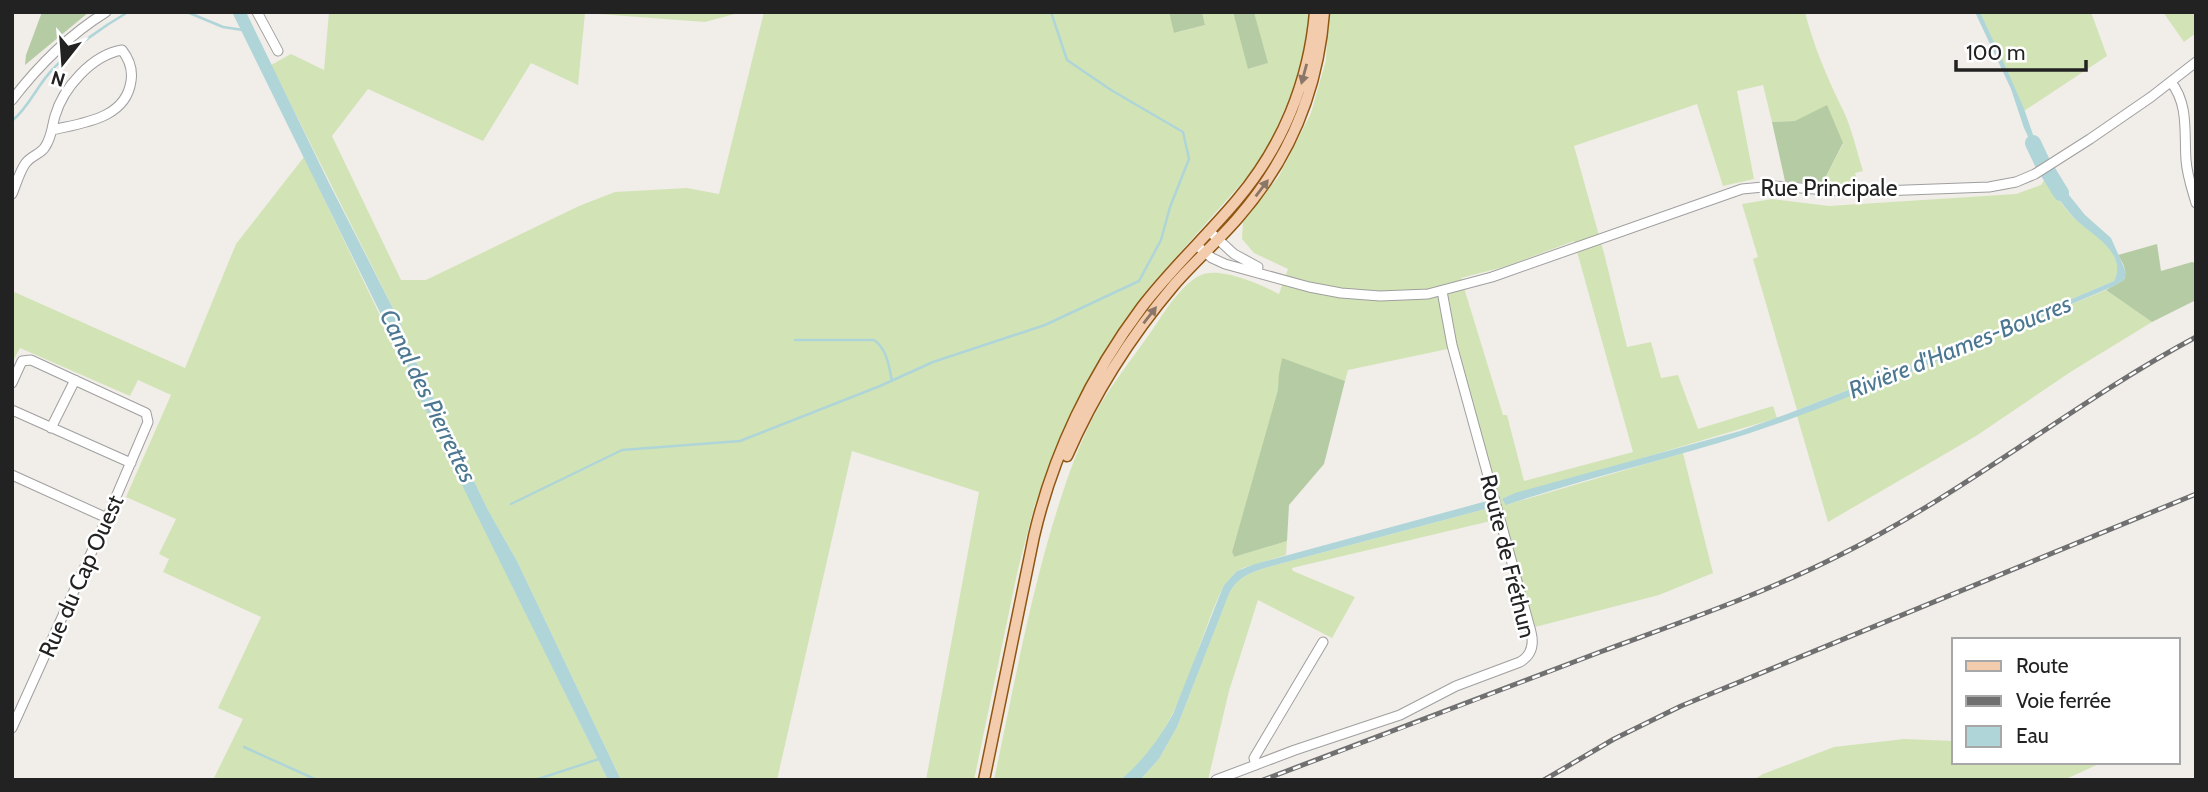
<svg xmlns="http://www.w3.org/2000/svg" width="2208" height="792" font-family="Cabin,sans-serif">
<rect width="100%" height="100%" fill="#f1ede9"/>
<!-- grass -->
<path fill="#d2e4b6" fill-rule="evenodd" d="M329 12H742L705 22 585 13 578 85 531 63 483 141 368 89 332 136 401 280H426L579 206 615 192 687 188 719 194 764 12H1169L1175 33 1205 25 1202 12H1233L1249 69 1267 63 1254 12H1310L1303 57 1294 87 1273 136 1255 168 1147 290 1097 364 1072 411 1035 504 1018 569 974 780H926L979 492 852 451 777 780H621L517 561 488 510 402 333V326L271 65 291 54 324 70Z
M1328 12H1805C1813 44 1826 75 1840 104 1851 124 1856 149 1863 171L1855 173 1860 186 1822 184 1843 144 1795 121 1772 122 1763 85 1737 91 1754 179 1723 186 1697 104 1574 146 1605 257 1627 347 1651 342 1661 378 1678 375 1698 429 1773 406 1777 418 1626 463 1506 505 1683 453 1713 573 1659 595 1535 627 1457 347 1348 370 1345 381 1282 359 1279 373V390L1232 552 1234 557 1287 541 1286 555 1243 568 1237 571 1224 585C1190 655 1185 728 1120 780H994C1012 696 1027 612 1051 530 1061 497 1072 462 1087 430 1102 396 1127 366 1148 336 1161 318 1179 286 1199 276 1218 265 1262 285 1279 294L1288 269 1254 253 1242 239 1243 221 1279 176 1311 113 1326 60ZM1574 241 1633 452 1524 481 1507 415H1503L1461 278 1507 266Z
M1980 12H2091L2107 56 2024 111Z
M2163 12H2196V33L2184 42Z
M304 157 388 332 405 361 417 392 608 780H213L243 719 218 708 261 617 163 572 169 559 159 554 176 519 126 497 171 395 138 380 130 396 20 348 12 363V291L185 368 236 244Z
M2045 179C2053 191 2065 210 2076 220 2093 235 2128 253 2114 281L1968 343 1797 410 1753 259 1758 257 1742 204 1772 199 1829 206 2016 194 2041 185Z
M2106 290 2152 322 2072 371 1976 436 1828 522 1797 416 1892 379Z
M1489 508 1495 520 1292 568 1293 571 1355 597 1332 638 1258 600 1229 691 1208 780H1140L1159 759 1177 727 1229 594C1237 577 1252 572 1268 567Z
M1904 739 1954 741V762H2103L2064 780H1753L1763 774 1834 747Z"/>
<!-- forest -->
<path fill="#b4cba3" d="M42 12H89L25 65 26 55Z
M1169 12H1202L1205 25 1174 33Z
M1233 12H1254L1268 63 1248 69Z
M1827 105 1843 143 1822 184 1785 181 1772 122 1795 121Z
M2157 244 2161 271 2192 262 2196 263V300L2152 322 2106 290 2124 280C2127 269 2124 265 2118 255Z
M1282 358 1345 381 1324 464 1289 505 1287 541 1234 557 1232 552 1278 390 1279 373Z"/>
<!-- water -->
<path fill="#afd5d9" d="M232 12H246L328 181 402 326V333L488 510 517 561 621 780H608L457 475 417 392 405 361 401 364 399 356 400 353Z
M1975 12H1980C1994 43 2009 73 2022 104 2030 123 2034 143 2045 161L2040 162 2024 128 2011 89Z
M2053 175 2085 215 2111 238 2126 272 2124 280 2114 286C2005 332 1897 380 1785 421 1694 454 1598 474 1506 505L1502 499 1515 493 1740 431 1787 414 1968 343 2114 281C2128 253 2092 235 2076 220 2066 210 2053 191 2045 179Z
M1487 501 1489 508 1268 567C1252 572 1237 577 1229 594L1177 727 1159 759 1140 780H1120C1143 761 1159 739 1173 714L1221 592 1224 585 1237 571 1255 564Z"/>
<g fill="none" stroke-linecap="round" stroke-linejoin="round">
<!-- stream -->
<path stroke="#afd5d9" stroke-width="2.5" d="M187 12 223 27 243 30
M12 121C30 106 37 85 53 69 72 48 104 26 128 12
M795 340H874C887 349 889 366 892 381
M511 504 622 450 740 441 880 386 933 362 1045 325 1139 281 1161 240 1170 207 1189 159 1183 132 1111 90 1067 60 1051 12
M244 747 317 780
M535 780 599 759"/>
<!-- river -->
<path stroke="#afd5d9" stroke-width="16" d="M2033 143 2042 162 2061 193"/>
<defs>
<path id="minor" d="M257 12 278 51
M2171 82C2189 105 2184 133 2186 160 2187 175 2192 189 2196 203
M12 100C38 66 69 35 106 12
M12 194C16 185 19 173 25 164 30 156 41 154 45 147 52 137 52 126 55 116 63 88 92 55 122 50 129 59 133 69 131 81 126 119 82 123 52 130
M1209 231 1234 254 1258 267
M1201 249 1212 258 1225 264 1309 287 1341 293 1380 296 1428 294 1492 277 1742 189 1774 186 1853 192 1989 187 2016 182 2035 174 2090 139 2151 97 2196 62
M12 383 22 361 31 360 146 413 148 422 107 518 12 728
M12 410 131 463
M51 428 75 380
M12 475 107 518
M1256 765 1254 758 1323 642
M1216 780 1295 750 1400 715 1456 686 1520 662C1532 655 1534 644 1531 632L1452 345 1442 291"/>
<path id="major" d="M1067 456C1094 394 1130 337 1174 285 1194 262 1217 242 1237 219 1289 160 1318 91 1324 12
M984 780 1034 536C1053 454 1091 375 1142 307 1171 269 1206 237 1237 200 1282 147 1309 82 1315 12"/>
</defs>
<!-- minor casing -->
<use href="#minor" stroke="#9f9f9f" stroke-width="11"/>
<!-- major casing -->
<use href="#major" stroke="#8e5611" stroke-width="13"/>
<!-- minor -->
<use href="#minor" stroke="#fff" stroke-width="9"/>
<!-- major -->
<use href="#major" stroke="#f2ccad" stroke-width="10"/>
<defs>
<path id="rail" d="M1263 780C1376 738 1488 695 1600 652 1681 622 1763 594 1840 555 1965 493 2073 403 2196 337
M1544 780 1614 739 1681 706 2196 494"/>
</defs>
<!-- rail casing -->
<use href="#rail" stroke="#707070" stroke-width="5"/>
<!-- rail -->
<use href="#rail" stroke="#fff" stroke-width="2.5" stroke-dasharray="8" stroke-linecap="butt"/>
</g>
<!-- one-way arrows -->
<defs><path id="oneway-solid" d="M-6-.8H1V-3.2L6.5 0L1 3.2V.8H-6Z" transform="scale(1.75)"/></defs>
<g fill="#8a7768">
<use href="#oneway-solid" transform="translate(1304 74) rotate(105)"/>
<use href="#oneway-solid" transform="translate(1262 188) rotate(-53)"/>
<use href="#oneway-solid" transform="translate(1150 315) rotate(-52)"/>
</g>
<g text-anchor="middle" stroke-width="5" stroke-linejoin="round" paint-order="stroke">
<!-- street labels -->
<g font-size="23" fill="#222" stroke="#fff">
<text x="1829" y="196">Rue Principale</text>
<text transform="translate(1508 556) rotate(76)" y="8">Route de Fréthun</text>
<text transform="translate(81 576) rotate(-66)" y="8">Rue du Cap Ouest</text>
</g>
<!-- water labels -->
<g font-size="24" font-style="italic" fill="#4c7791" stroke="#fff">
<text transform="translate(1960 347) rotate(-22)" y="8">Rivière d'Hames-Boucres</text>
<text transform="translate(428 396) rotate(64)" y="8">Canal des Pierrettes</text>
</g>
</g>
<!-- border -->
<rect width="2208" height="792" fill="none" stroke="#222222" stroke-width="28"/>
<!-- legend -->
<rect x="1952" y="638" width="228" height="126" fill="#ffffff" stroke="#a7a7a7" stroke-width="2"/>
<rect x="1966" y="661" width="35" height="10" fill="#f2ccad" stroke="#a7a7a7" stroke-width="2"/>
<text x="2016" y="673" font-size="21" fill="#222222">Route</text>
<rect x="1966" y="696" width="35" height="10" fill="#707070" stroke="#a7a7a7" stroke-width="2"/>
<text x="2016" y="708" font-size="21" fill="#222222">Voie ferrée</text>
<rect x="1966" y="726" width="35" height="21" fill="#afd5d9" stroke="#a7a7a7" stroke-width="2"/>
<text x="2016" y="743" font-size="21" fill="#222222">Eau</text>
<!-- north arrow -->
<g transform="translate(63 63) rotate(197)" stroke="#ffffff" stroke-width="5" paint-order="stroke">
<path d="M0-5L12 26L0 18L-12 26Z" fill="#222222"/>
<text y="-10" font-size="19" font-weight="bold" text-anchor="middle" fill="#222222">N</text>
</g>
<!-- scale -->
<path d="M1956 60v10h130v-10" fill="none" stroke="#222222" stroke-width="3.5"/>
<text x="1966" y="60" font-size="21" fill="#222222" stroke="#ffffff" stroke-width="5" paint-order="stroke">100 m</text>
</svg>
